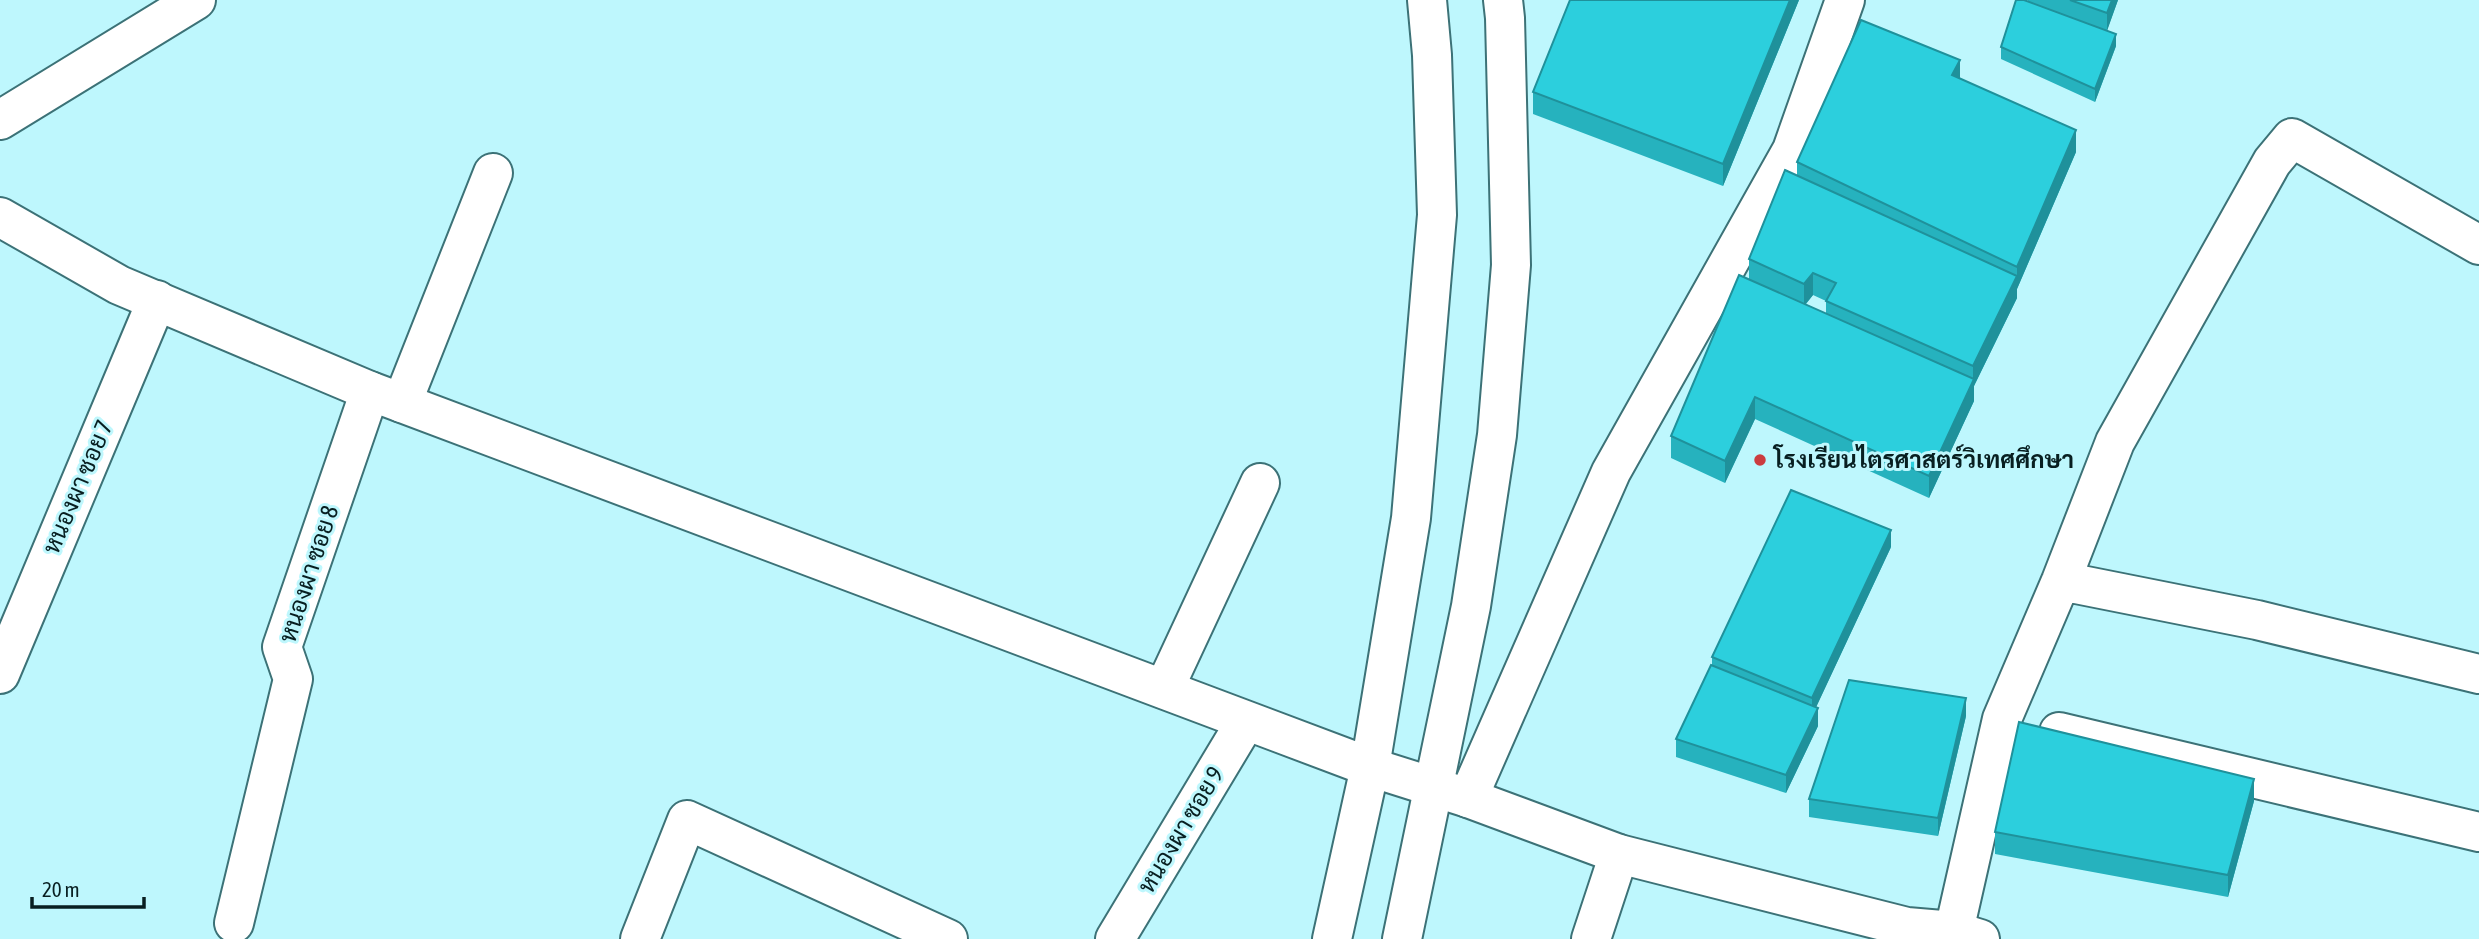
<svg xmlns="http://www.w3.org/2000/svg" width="2479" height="939" font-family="'Asap Condensed',Sarabun,sans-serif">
<rect width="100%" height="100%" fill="#bef7fd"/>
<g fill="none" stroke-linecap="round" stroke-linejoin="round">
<defs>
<path id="minor" d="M0 120 196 0
M402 403 493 173
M2061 581 2257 620 2479 674
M0 674 157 300
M1164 689 1260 483
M2059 732 2479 832
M1468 798 1611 472 1792 150 1845 0
M234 923 293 679 282 647 370 391
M1954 931 2002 719 2061 581 2115 442 2272 162 2292 138 2479 245
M640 939 687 820 948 939
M1115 939 1246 721
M1591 939 1619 854"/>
<path id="tertiary" d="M0 217 119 285 370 391 1370 767 1468 798 1619 854 1907 927 1954 931 1980 939"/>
<path id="secondary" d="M1332 939 1370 767 1411 518 1437 215 1432 55 1427 0
M1402 939 1471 606 1497 435 1511 265 1505 18 1503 0"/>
</defs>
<!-- minor casing -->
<use href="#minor" stroke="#3c7277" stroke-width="42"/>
<!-- tertiary casing -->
<use href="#tertiary" stroke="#3c7277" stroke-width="42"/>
<!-- secondary casing -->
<use href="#secondary" stroke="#3c7277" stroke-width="42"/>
<!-- minor -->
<use href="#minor" stroke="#fff" stroke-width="38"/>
<!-- tertiary -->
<use href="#tertiary" stroke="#fff" stroke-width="38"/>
<!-- secondary -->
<use href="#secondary" stroke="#fff" stroke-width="38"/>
</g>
<!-- wall -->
<path fill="#26b2be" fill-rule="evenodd" d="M1799 0 1723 186 1533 114V92Z
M2028 0H2118L2107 30 2116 46 2095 102 2001 59V47Z
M1960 79 2076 152 2017 289V298L1974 386V401L1929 498 1755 419 1725 483 1671 458V436L1749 279V259L1797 175V162ZM1813 295 1826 301V314L1806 304Z
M1891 547 1816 707 1818 726 1786 793 1676 757V739L1712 666V657Z
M1966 716 1938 836 1809 817V799Z
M2254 801 2228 897 1995 854V832Z"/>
<!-- shaded-wall -->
<path fill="#1f919b" d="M1790 0H1799L1723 186V164Z
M2112 0H2118L2107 31V13Z
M2116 34V46L2095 102V89Z
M1960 60V82L1952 75Z
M2076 130V152L2017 289V267Z
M1813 273V295L1804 306V284Z
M2017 276V298L1974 386V401L1929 498V476L1973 381V366Z
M1755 397V419L1725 483V461Z
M1891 530V547L1812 716V698Z
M1966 698V716L1938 836V818Z
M1818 708V726L1786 793V775Z
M2254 779V801L2228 897V875Z"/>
<!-- building -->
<path fill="#2ccfdd" stroke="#1f919b" stroke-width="2" d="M1570 0H1790L1723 164 1533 92Z
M2016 0H2024L2116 34 2095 89 2001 47Z
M2070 0H2112L2107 13Z
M1861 20 1960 60 1952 75 2076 130 2017 267 1797 162Z
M1785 170 2017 276 1973 366 1826 301 1836 283 1813 273 1804 284 1749 259Z
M1739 275 1974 379 1929 476 1755 397 1725 461 1671 436Z
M1791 490 1891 530 1812 698 1712 657Z
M1711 665 1818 708 1786 775 1676 739Z
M1849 680 1966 698 1938 818 1809 799Z
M2019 722 2254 779 2228 875 1995 832Z"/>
<!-- markers -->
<circle fill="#cb3c3f" stroke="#bef7fd" stroke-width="2.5" cx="1760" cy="460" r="7"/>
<g text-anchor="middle" stroke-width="6" stroke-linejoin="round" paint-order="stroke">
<!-- poi labels -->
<g font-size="24" font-weight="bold" fill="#081f21" stroke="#bef7fd" text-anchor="start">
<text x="1774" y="468">โรงเรียนไตรศาสตร์วิเทศศึกษา</text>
</g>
<!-- street labels -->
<g font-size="24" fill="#081f21" stroke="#bef7fd">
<text transform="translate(78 487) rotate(-67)" y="8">หนองผา ซอย 7</text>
<text transform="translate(309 574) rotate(-72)" y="8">หนองผา ซอย 8</text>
<text transform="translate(1181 830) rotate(-59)" y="8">หนองผา ซอย 9</text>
</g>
</g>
<!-- scale -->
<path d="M32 897v10h112v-10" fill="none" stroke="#081f21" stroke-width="3.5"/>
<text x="42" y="897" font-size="21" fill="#081f21" stroke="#bef7fd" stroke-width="5" paint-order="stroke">20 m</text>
</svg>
